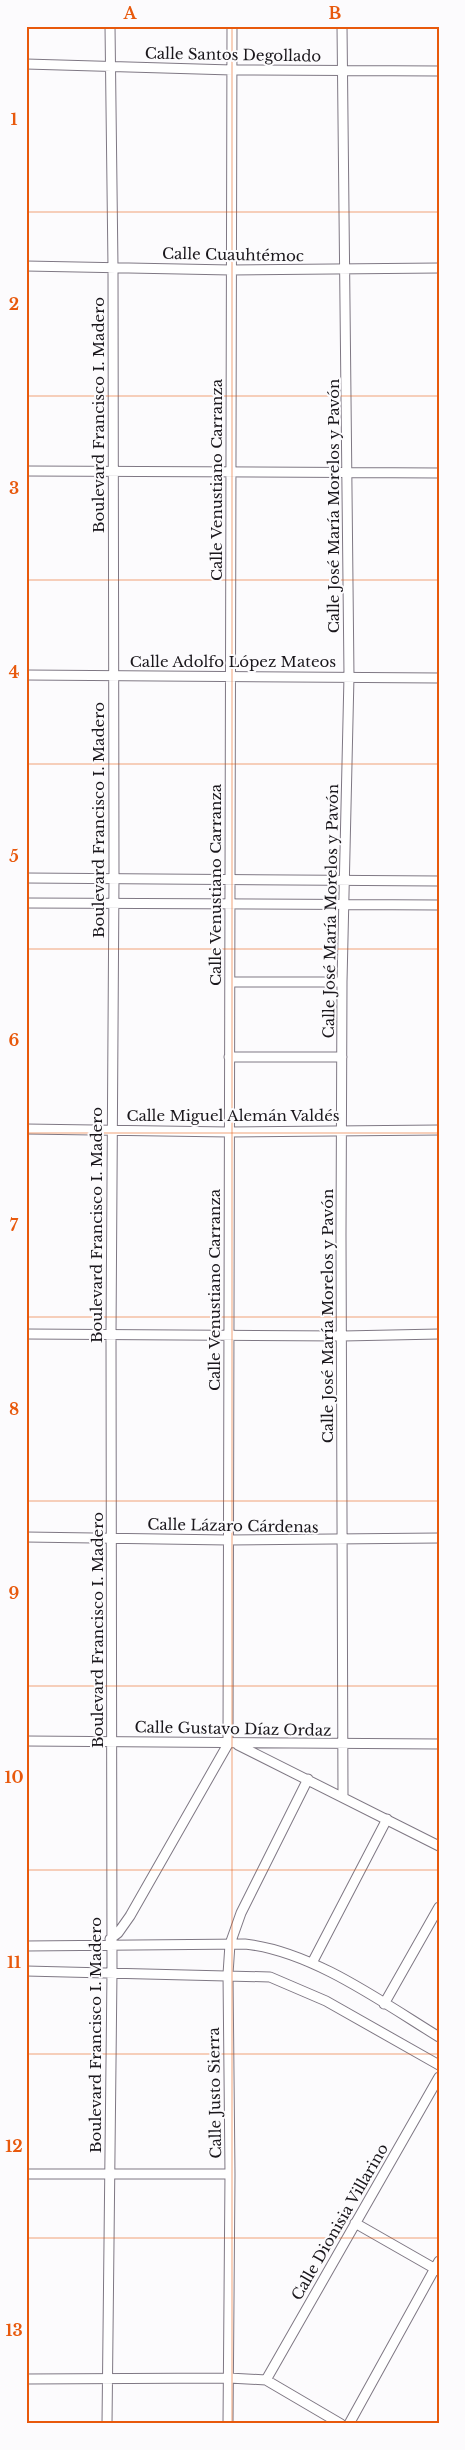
<svg xmlns="http://www.w3.org/2000/svg" width="465" height="2450" font-family="'Libre Baskerville',serif">
<rect width="100%" height="100%" fill="#fcfbfd"/>
<g fill="none" stroke-linecap="round" stroke-linejoin="round">
<defs>
<path id="minor" d="M342 26 349 676 342 982 341 1235 343 1796
M26 64 232 70 439 71
M26 266 231 270 439 268
M26 471 439 473
M26 675 439 678
M26 878 439 881
M26 903 439 905
M230 982H342
M229 1057H342
M26 1129 229 1132 439 1130
M26 1334 343 1336 439 1334
M26 1537 228 1540 439 1538
M26 1741 439 1744
M238 1745 439 1846
M110 1939 118 1933 130 1916 228 1744 232 26
M26 1946 245 1944C312 1951 382 2002 439 2037
M312 1963 387 1819
M26 1971 270 1977 326 2001 439 2065
M384 2004 439 1907
M26 2174H230
M355 2223 439 2271
M26 2379 229 2378 266 2380 341 2424
M266 2380 439 2077
M107 2424 112 1972 111 1334 114 878 113 267 110 26
M228 2424 230 2174 228 1974 230 1944 241 1913 308 1779
M349 2424 439 2261"/>
</defs>
<!-- minor casing -->
<use href="#minor" stroke="#7f7884" stroke-width="11"/>
<!-- minor -->
<use href="#minor" stroke="#fff" stroke-width="9"/>
</g>
<!-- grid -->
<path fill="none" stroke="#e8590c" stroke-width="1" stroke-opacity="0.55" d="M232 26V2424M26 212H439M26 396H439M26 580H439M26 764H439M26 949H439M26 1133H439M26 1317H439M26 1501H439M26 1686H439M26 1870H439M26 2054H439M26 2238H439"/>
<g text-anchor="middle" stroke-width="4" stroke-linejoin="round" paint-order="stroke">
<!-- street labels -->
<g font-size="15" fill="#1a171c" stroke="#fcfbfd">
<text transform="translate(233 55) rotate(1)" y="5">Calle Santos Degollado</text>
<text transform="translate(233 255) rotate(1)" y="5">Calle Cuauhtémoc</text>
<text transform="translate(99 415) rotate(-90)" y="5">Boulevard Francisco I. Madero</text>
<text transform="translate(217 480) rotate(-90)" y="5">Calle Venustiano Carranza</text>
<text transform="translate(334 506) rotate(-90)" y="5">Calle José María Morelos y Pavón</text>
<text x="233" y="667">Calle Adolfo López Mateos</text>
<text transform="translate(99 820) rotate(-90)" y="5">Boulevard Francisco I. Madero</text>
<text transform="translate(216 885) rotate(-90)" y="5">Calle Venustiano Carranza</text>
<text transform="translate(331 911) rotate(-89)" y="5">Calle José María Morelos y Pavón</text>
<text x="233" y="1121">Calle Miguel Alemán Valdés</text>
<text transform="translate(97 1225) rotate(-90)" y="5">Boulevard Francisco I. Madero</text>
<text transform="translate(215 1290) rotate(-90)" y="5">Calle Venustiano Carranza</text>
<text transform="translate(328 1316) rotate(-90)" y="5">Calle José María Morelos y Pavón</text>
<text transform="translate(233 1526) rotate(1)" y="5">Calle Lázaro Cárdenas</text>
<text transform="translate(98 1630) rotate(-90)" y="5">Boulevard Francisco I. Madero</text>
<text transform="translate(233 1729) rotate(1)" y="5">Calle Gustavo Díaz Ordaz</text>
<text transform="translate(96 2035) rotate(-90)" y="5">Boulevard Francisco I. Madero</text>
<text transform="translate(215 2093) rotate(-91)" y="5">Calle Justo Sierra</text>
<text transform="translate(340 2222) rotate(-60)" y="5">Calle Dionisia Villarino</text>
</g>
</g>
<!-- border -->
<rect width="465" height="2450" fill="none" stroke="#fcfbfd" stroke-width="55"/>
<rect x="28" y="28" width="410" height="2394" fill="none" stroke="#e8590c" stroke-width="2"/>
<g font-size="16" text-anchor="middle" font-weight="bold" fill="#e8590c">
<text x="130" y="19">A</text>
<text x="335" y="19">B</text>
<text x="14" y="125">1</text>
<text x="14" y="310">2</text>
<text x="14" y="494">3</text>
<text x="14" y="678">4</text>
<text x="14" y="862">5</text>
<text x="14" y="1046">6</text>
<text x="14" y="1231">7</text>
<text x="14" y="1415">8</text>
<text x="14" y="1599">9</text>
<text x="14" y="1783">10</text>
<text x="14" y="1968">11</text>
<text x="14" y="2152">12</text>
<text x="14" y="2336">13</text>
</g>
</svg>
